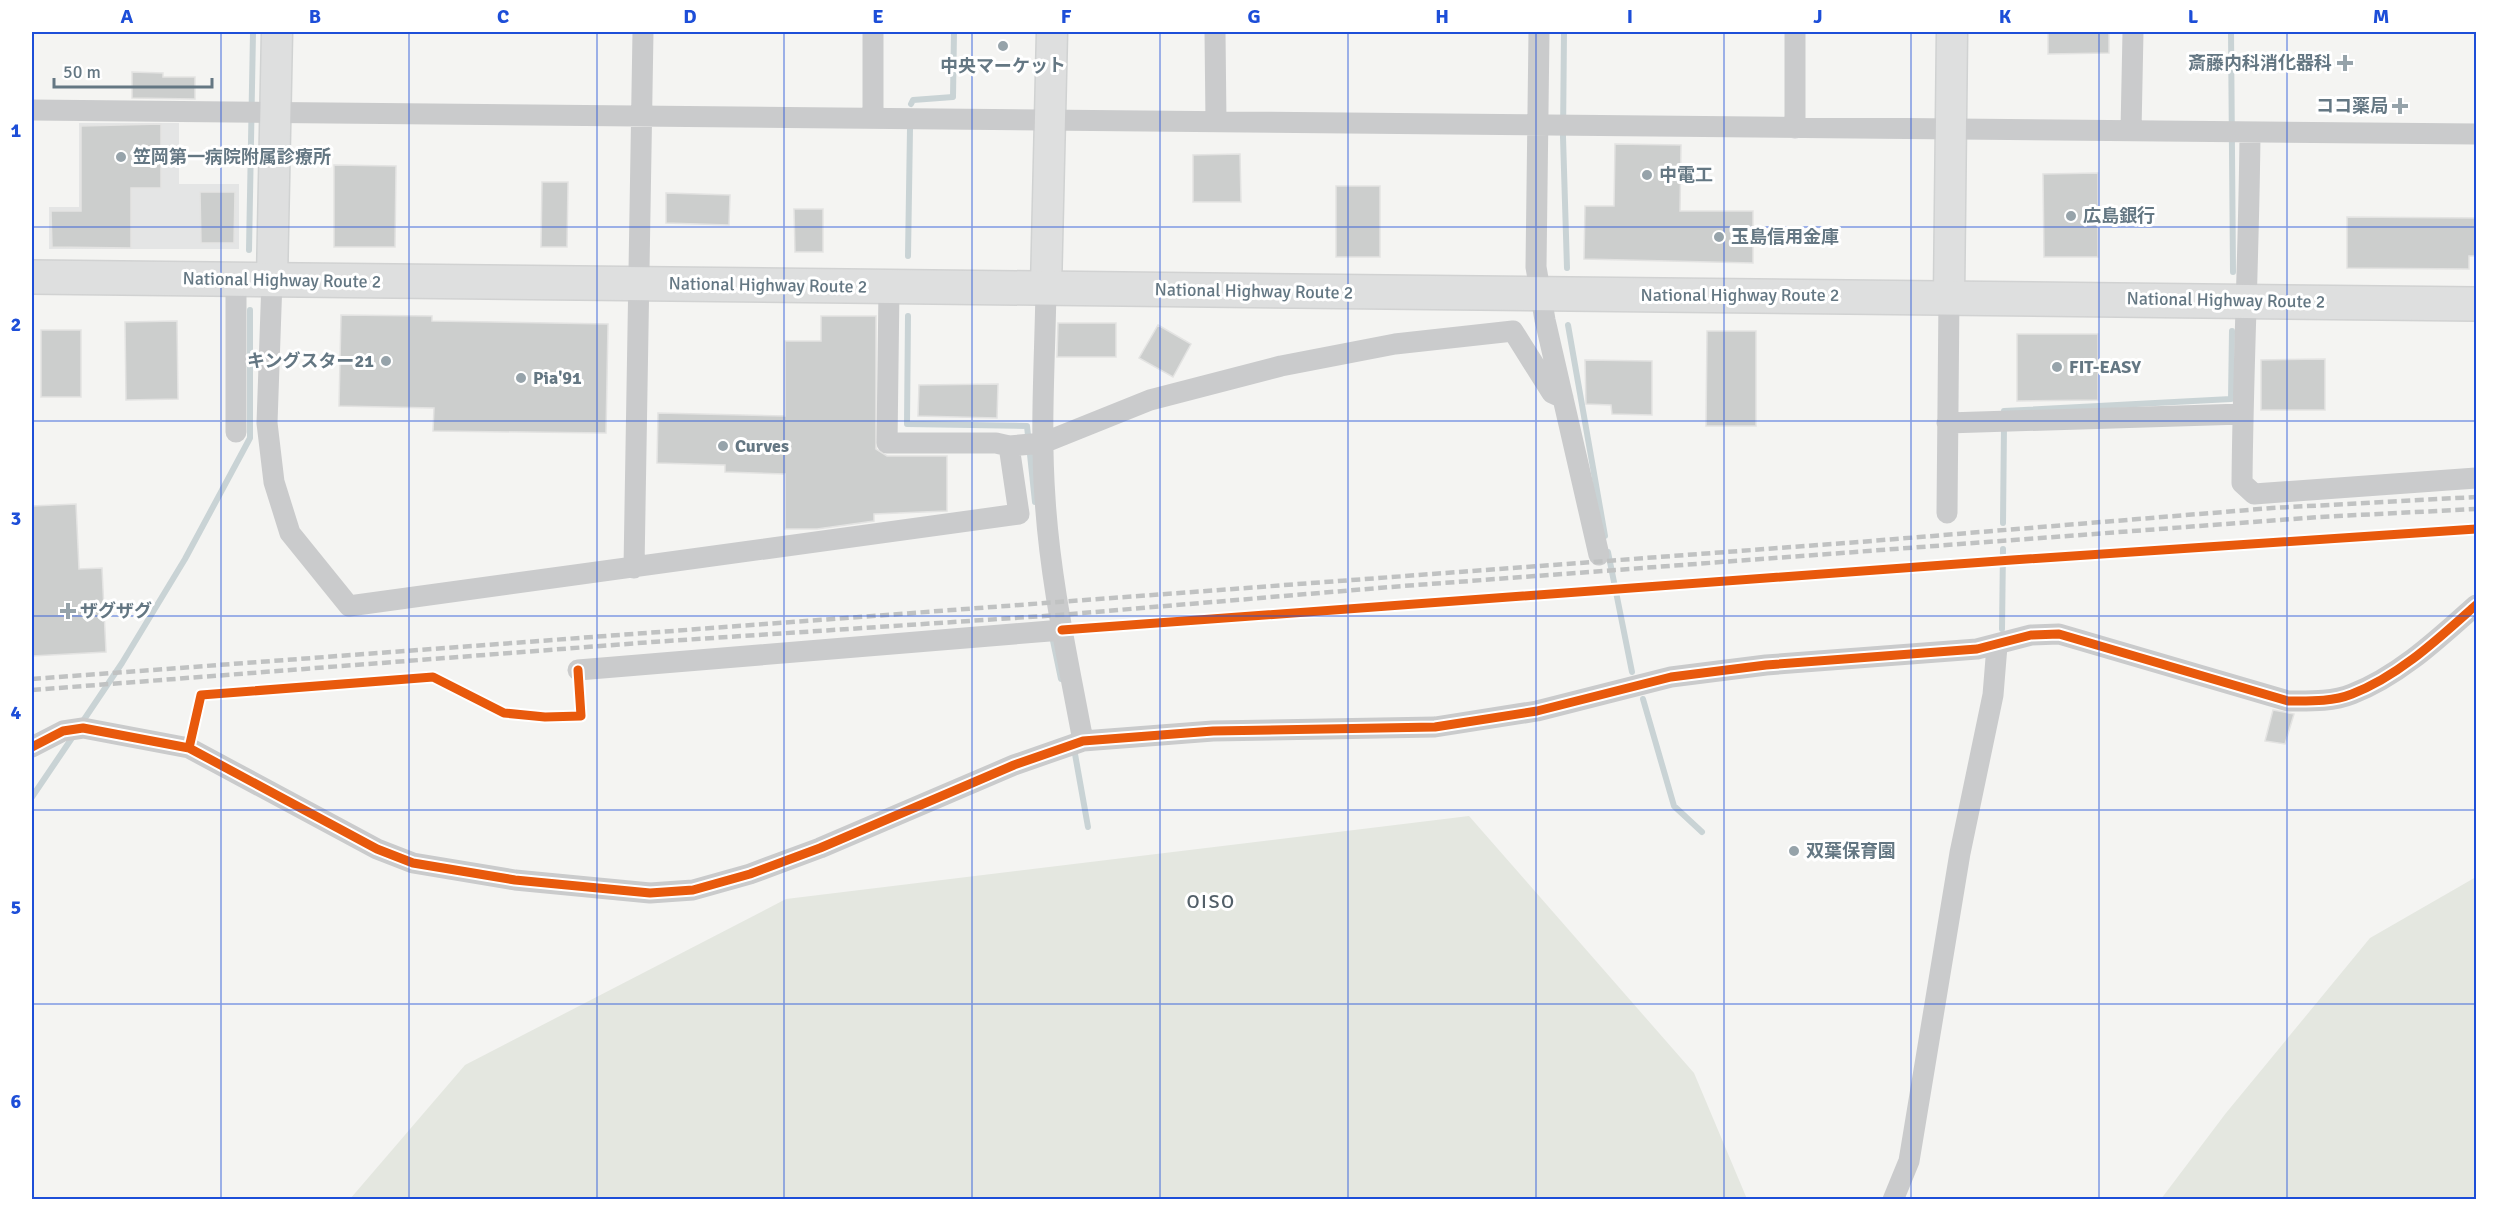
<svg xmlns="http://www.w3.org/2000/svg" width="2508" height="1231" font-family="Signika,'Noto Sans JP',sans-serif">
<rect width="100%" height="100%" fill="#f4f4f2"/>
<!-- built -->
<path fill="#e4e5e5" d="M79 123H179V184H239V249H49V207H79Z"/>
<!-- green -->
<path fill="#e4e7e0" d="M1469 816 1694 1073 1747 1199H350L465 1065 786 899Z
M2476 877V1199H2161L2226 1113 2370 938Z"/>
<g fill="none" stroke-linecap="round" stroke-linejoin="round">
<!-- stream -->
<path stroke="#c9d3d5" stroke-width="6" d="M1564 32 1563 137 1567 268
M2231 32 2233 272
M911 104 913 100 953 97 954 32
M249 250 253 32
M908 256 910 129
M908 316 907 424 1027 426 1035 502
M1568 325 1605 536
M2004 414V411L2231 399 2232 331
M2003 523 2004 425
M1608 552 1632 672
M2002 629 2003 549
M1052 636 1061 679
M1643 699 1674 806 1702 832
M81 724 122 663 185 559 250 438V310
M1075 754 1088 827
M32 797 74 735"/>
</g>
<!-- building -->
<path fill="#cccecd" stroke="#e3e3e2" stroke-width="1.5" d="M2048 32H2109V53L2048 54Z
M132 72 163 73V77H195V99L132 98Z
M161 124V188H131V248L52 247 51 211H81V126Z
M1615 144 1681 145 1680 211H1753V263L1584 259 1585 206H1614Z
M1240 154 1241 202H1193V155Z
M334 165 396 166 395 247H334Z
M2098 173V257H2044L2043 174Z
M542 182H568L567 247H541Z
M1336 186H1380V257H1336Z
M200 192H235L234 243H201Z
M666 193 730 195 729 225 666 223Z
M794 209H823V252H795Z
M2347 217 2476 218V256H2469V269L2347 268Z
M341 315 432 316V321L608 324 606 433 433 431 434 408 339 406Z
M821 316H876V449L887 456H947V511L874 514V521L817 529H785V474L725 472V465L657 463 658 413 785 416V341H821Z
M177 321 178 399 126 400 125 322Z
M1058 323H1116V357H1057Z
M1158 325 1191 344 1173 377 1139 358Z
M41 330H81V397H41Z
M1707 331H1756V426H1706Z
M2017 334H2098V400L2017 401Z
M2325 359V410H2261V360Z
M1585 360 1652 361V415L1612 414 1611 405 1586 404Z
M998 384 997 418 918 416 919 385Z
M76 504 79 569 102 568 106 652 32 656V506Z
M2273 710 2294 714 2285 744 2265 741Z"/>
<g fill="none" stroke-linecap="round" stroke-linejoin="round">
<defs>
<path id="secondary" d="M272 280 277 32
M1046 288 1052 32
M1949 296 1952 32"/>
<path id="highway" d="M32 277 2476 304"/>
</defs>
<!-- secondary casing -->
<use href="#secondary" stroke="#d0d2d2" stroke-width="33"/>
<!-- highway casing -->
<use href="#highway" stroke="#d1d2d2" stroke-width="36"/>
<!-- street -->
<path stroke="#cacbcc" stroke-width="21" d="M1215 32 1216 122
M1539 32 1536 267 1545 320 1599 555
M1795 32V128
M32 110 2476 134
M873 117V32
M2131 131 2133 32
M2250 133C2249 250 2243 366 2242 483L2254 494 2476 478
M272 280 267 423 274 482 290 533 349 606 1019 514 1009 446
M889 288 887 443H996L1009 446 1043 443 1150 400 1281 366 1395 344 1513 331 1552 393 1563 398
M1046 288C1045 358 1040 428 1045 498 1050 580 1068 660 1083 741
M1947 423 2243 414
M236 432V279
M1947 513 1949 296
M634 568 643 32
M578 670 1062 630
M32 747 63 731 83 728 189 748 377 849 413 863 515 880 650 893 693 890 750 874 820 848 1014 765 1083 741 1213 731 1435 727 1537 711 1671 677 1766 665 1977 649 2031 635 2059 634 2288 701C2309 701 2332 702 2352 694 2399 676 2439 638 2476 605
M1893 1200 1909 1161 1960 853 1993 695 1997 646"/>
<!-- secondary -->
<use href="#secondary" stroke="#dedfdf" stroke-width="30"/>
<!-- highway -->
<use href="#highway" stroke="#dedfdf" stroke-width="33"/>
<!-- rail -->
<path stroke="#c0c2c2" stroke-width="4.5" stroke-dasharray="9 4.5" stroke-linecap="butt" d="M32 679 1859 542 2272 508 2476 497
M32 690 652 642 1059 615 1390 587 2319 517 2476 509"/>
<defs>
<path id="cycleway" d="M1062 630 2012 560 2476 529
M32 747 63 731 83 728 189 748 377 849 413 863 515 880 650 893 693 890 750 874 820 848 1014 765 1083 741 1213 731 1435 727 1537 711 1671 677 1766 665 1977 649 2031 635 2059 634 2288 701C2309 701 2332 702 2352 694 2399 676 2439 638 2476 605
M189 748 201 695 433 677 504 713 545 717 581 716 578 670"/>
</defs>
<!-- cycleway casing -->
<use href="#cycleway" stroke="#fff" stroke-width="13"/>
<!-- cycleway -->
<use href="#cycleway" stroke="#e8590c" stroke-width="9"/>
</g>
<!-- grid -->
<path fill="none" stroke="#1d4ed8" stroke-width="1.5" stroke-opacity="0.55" d="M221 32V1200M409 32V1200M597 32V1200M784 32V1200M972 32V1200M1160 32V1200M1348 32V1200M1536 32V1200M1724 32V1200M1911 32V1200M2099 32V1200M2287 32V1200M32 227H2476M32 421H2476M32 616H2476M32 810H2476M32 1004H2476"/>
<!-- markers -->
<g fill="#96a3aa" stroke="#fff" stroke-width="2">
<circle cx="1003" cy="46" r="6"/>
<path d="M2342 54h6v6h6v6h-6v6h-6v-6h-6v-6h6z"/>
<path d="M2397 97h6v6h6v6h-6v6h-6v-6h-6v-6h6z"/>
<circle cx="121" cy="157" r="6"/>
<circle cx="1647" cy="175" r="6"/>
<circle cx="2071" cy="216" r="6"/>
<circle cx="1719" cy="237" r="6"/>
<circle cx="386" cy="361" r="6"/>
<circle cx="2057" cy="367" r="6"/>
<circle cx="521" cy="378" r="6"/>
<circle cx="723" cy="446" r="6"/>
<path d="M65 602h6v6h6v6h-6v6h-6v-6h-6v-6h6z"/>
<circle cx="1794" cy="851" r="6"/>
</g>
<g text-anchor="middle" stroke-width="6" stroke-linejoin="round" paint-order="stroke">
<!-- poi labels -->
<g font-size="18" font-weight="bold" fill="#647783" stroke="#fff" text-anchor="start">
<text x="2332" y="69" text-anchor="end">斎藤内科消化器科</text>
<text x="1003" y="72" text-anchor="middle">中央マーケット</text>
<text x="2388" y="112" text-anchor="end">ココ薬局</text>
<text x="133" y="163">笠岡第一病院附属診療所</text>
<text x="1659" y="181">中電工</text>
<text x="2083" y="222">広島銀行</text>
<text x="1731" y="243">玉島信用金庫</text>
<text x="374" y="367" text-anchor="end">キングスター21</text>
<text x="2069" y="373">FIT-EASY</text>
<text x="533" y="384">Pia'91</text>
<text x="735" y="452">Curves</text>
<text x="80" y="617">ザグザグ</text>
<text x="1806" y="857">双葉保育園</text>
</g>
<!-- street labels -->
<g font-size="18" fill="#647783" stroke="#fff">
<text transform="translate(282 280) rotate(1)" y="6">National Highway Route 2</text>
<text transform="translate(768 285) rotate(1)" y="6">National Highway Route 2</text>
<text transform="translate(1254 291) rotate(1)" y="6">National Highway Route 2</text>
<text x="1740" y="301">National Highway Route 2</text>
<text transform="translate(2226 300) rotate(1)" y="6">National Highway Route 2</text>
</g>
<!-- neighbourhood labels -->
<g font-size="20" letter-spacing="1.5" fill="#525f68" stroke="#fff">
<text x="1211" y="908">OISO</text>
</g>
</g>
<!-- border -->
<rect width="2508" height="1231" fill="none" stroke="#ffffff" stroke-width="66"/>
<!-- scale -->
<path d="M54 78v9h158v-9" fill="none" stroke="#647783" stroke-width="3"/>
<text x="63" y="78" font-size="18" fill="#647783" stroke="#ffffff" stroke-width="4.5" paint-order="stroke">50 m</text>
<rect x="33" y="33" width="2442" height="1165" fill="none" stroke="#1d4ed8" stroke-width="2"/>
<g font-size="20" text-anchor="middle" font-weight="bold" fill="#1d4ed8">
<text x="127" y="23">A</text>
<text x="315" y="23">B</text>
<text x="503" y="23">C</text>
<text x="690" y="23">D</text>
<text x="878" y="23">E</text>
<text x="1066" y="23">F</text>
<text x="1254" y="23">G</text>
<text x="1442" y="23">H</text>
<text x="1630" y="23">I</text>
<text x="1818" y="23">J</text>
<text x="2005" y="23">K</text>
<text x="2193" y="23">L</text>
<text x="2381" y="23">M</text>
<text x="16" y="137">1</text>
<text x="16" y="331">2</text>
<text x="16" y="525">3</text>
<text x="16" y="719">4</text>
<text x="16" y="914">5</text>
<text x="16" y="1108">6</text>
</g>
</svg>
